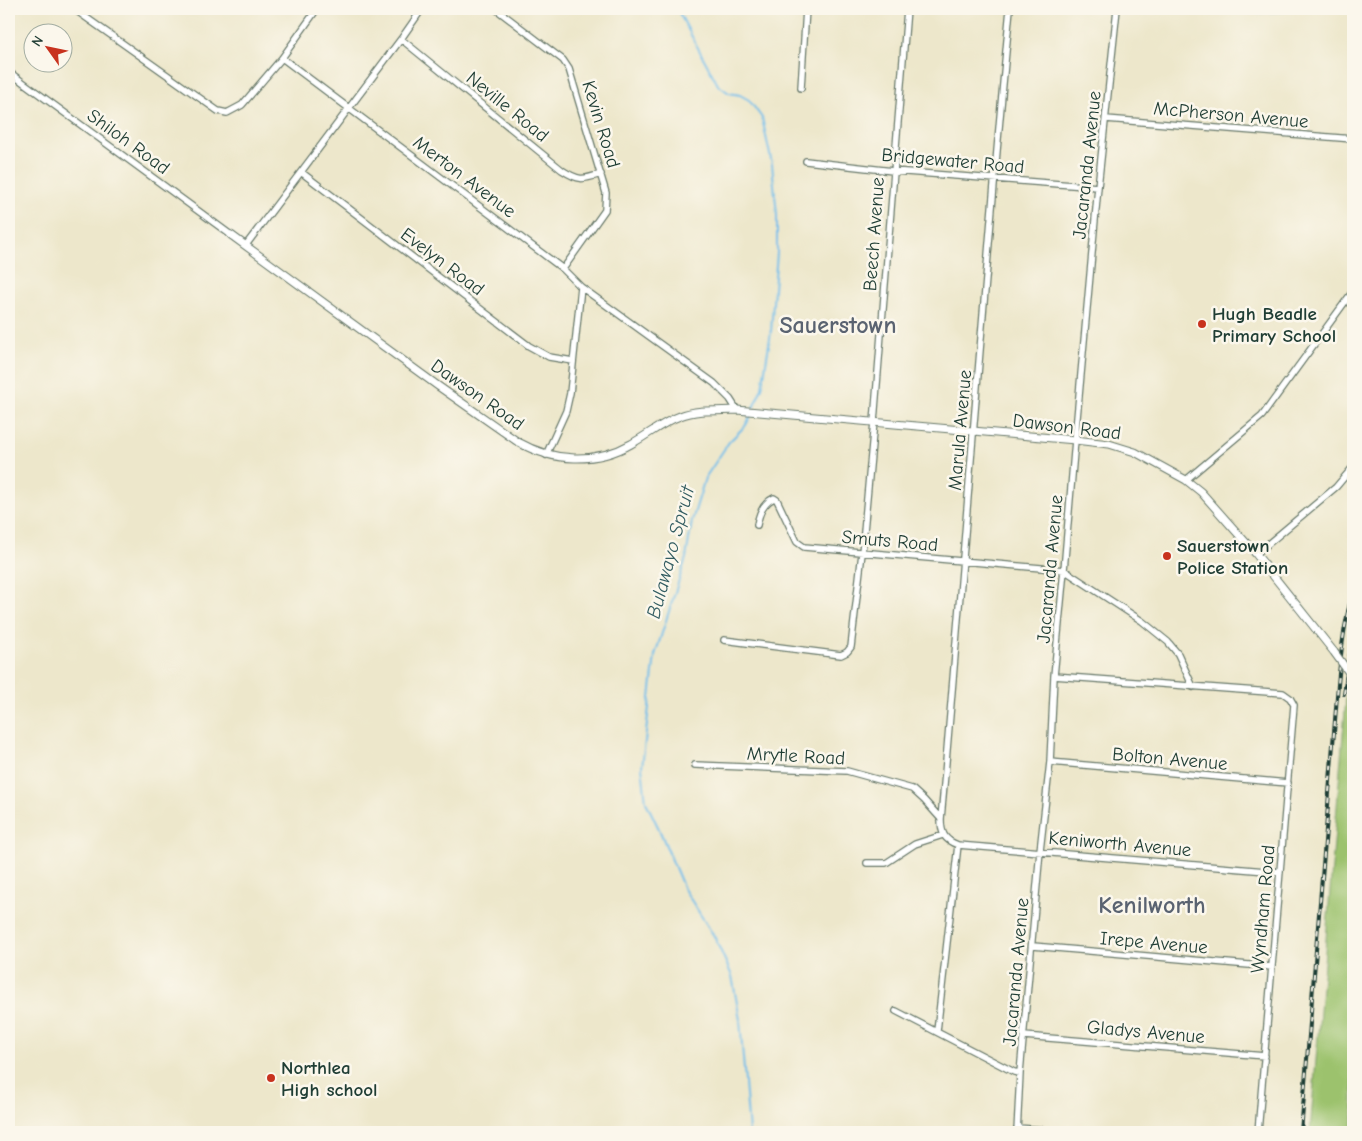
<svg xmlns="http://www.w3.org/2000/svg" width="1362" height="1141" font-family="'Comic Neue',sans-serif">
<rect width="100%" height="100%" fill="#fbf7ec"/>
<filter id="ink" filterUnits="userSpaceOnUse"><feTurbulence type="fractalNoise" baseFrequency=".02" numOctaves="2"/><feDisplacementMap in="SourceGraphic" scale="10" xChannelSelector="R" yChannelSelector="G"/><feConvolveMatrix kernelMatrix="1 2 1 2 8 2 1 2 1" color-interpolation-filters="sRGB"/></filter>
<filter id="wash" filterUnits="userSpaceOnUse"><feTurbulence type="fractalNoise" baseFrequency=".0096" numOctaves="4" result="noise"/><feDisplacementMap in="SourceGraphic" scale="20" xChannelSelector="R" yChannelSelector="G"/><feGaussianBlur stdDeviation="1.12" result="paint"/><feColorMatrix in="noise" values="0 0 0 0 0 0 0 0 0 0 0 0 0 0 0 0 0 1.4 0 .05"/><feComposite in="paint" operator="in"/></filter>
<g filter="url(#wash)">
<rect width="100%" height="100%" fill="#ede7cb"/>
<!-- green -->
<path fill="#9cc26d" stroke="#5e8050" d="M1347 686 1353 694V1132H1310Z"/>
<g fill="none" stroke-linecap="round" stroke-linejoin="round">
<!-- stream -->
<path stroke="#70beeb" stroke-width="2" d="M677 9 718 85 729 93 740 95 749 100 762 118 772 164 777 215V253L774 289 771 332 762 388 753 408
M1239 9 1250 13 1324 9
M749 1132 740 1020 732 976 714 936 684 889 659 829 646 802 642 767 655 655 686 558 692 521 705 478 729 442 746 425 752 413"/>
</g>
</g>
<g filter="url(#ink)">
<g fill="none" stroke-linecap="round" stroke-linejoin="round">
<defs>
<path id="minor" d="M74 9 218 111 227 113 242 105 282 58 317 9
M496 9 563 60 569 69 606 193 605 210 563 269
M1010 9C984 278 965 549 941 819 941 833 944 840 958 845L1279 872
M401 39 562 170C579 181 582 180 601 174
M282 58 563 269 581 287 570 393 566 411 546 455
M9 72 231 235
M801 88 806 9
M1106 119 1353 139
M806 161 893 171 1098 187
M301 172 529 346 549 357 573 361
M246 245 401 39 422 9
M581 287 714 383 730 399 737 410
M1186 480 1262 416 1353 291
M757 525C759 513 763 503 774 498L777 500 797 542 804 547 1064 570 1142 621 1168 642 1178 654 1193 687
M1256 554 1336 487 1353 467
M724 640 841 655 847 652 851 647 862 553 874 422 907 9
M1054 676 1283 693 1290 698 1294 705 1258 1132
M1050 762 1288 783
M695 765 847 771 912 789 924 800 941 819
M867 863H886L915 844 943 835
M1033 946 1272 967
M896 1011 1014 1072 1020 1073
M937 1031 958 845
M1024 1036 1265 1056
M1017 1128 1072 1132
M1017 1132 1020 1073 1040 851 1050 762 1054 676 1064 570 1075 440 1098 187 1117 9"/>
<path id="tertiary" d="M231 235 438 386 518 442C553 462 596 464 631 444 648 435 663 422 680 416 698 409 719 411 737 410L1075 440 1109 444 1135 452 1186 480 1201 492 1256 554 1334 652"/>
</defs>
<!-- minor casing -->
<use href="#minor" stroke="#677869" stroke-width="8"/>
<!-- tertiary casing -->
<use href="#tertiary" stroke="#677869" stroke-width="9"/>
<!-- minor -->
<use href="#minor" stroke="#fff" stroke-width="5.5"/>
<!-- tertiary -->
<use href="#tertiary" stroke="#fff" stroke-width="7"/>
<defs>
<path id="rail" d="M1344 694 1353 633
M1301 1132 1337 696C1340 661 1343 626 1353 592"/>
</defs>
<!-- rail casing -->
<use href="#rail" stroke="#1f3d34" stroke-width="4"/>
<!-- rail -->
<use href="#rail" stroke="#fbf7ec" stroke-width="2" stroke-dasharray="5.5" stroke-linecap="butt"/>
<defs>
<path id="tertiary-bridge" d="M1334 652 1353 678"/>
</defs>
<!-- tertiary-bridge casing -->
<use href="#tertiary-bridge" stroke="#677869" stroke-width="9" stroke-linecap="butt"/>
<!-- tertiary-bridge -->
<use href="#tertiary-bridge" stroke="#fff" stroke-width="7"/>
</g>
</g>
<!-- markers -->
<g fill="#c8321e" stroke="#fbf7ec" stroke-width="2">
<circle cx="1202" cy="324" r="5"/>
<circle cx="1167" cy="556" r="5"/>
<circle cx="271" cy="1078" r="5"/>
</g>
<g text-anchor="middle" stroke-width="5" stroke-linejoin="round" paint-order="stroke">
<!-- street labels -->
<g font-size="19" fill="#1f3d34" stroke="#fbf7ec">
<text transform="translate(508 106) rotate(39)" y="7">Neville Road</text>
<text transform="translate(1231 114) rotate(5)" y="7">McPherson Avenue</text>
<text transform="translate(602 124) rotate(73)" y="7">Kevin Road</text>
<text transform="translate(129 141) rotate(36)" y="7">Shiloh Road</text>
<text transform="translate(953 160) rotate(5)" y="7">Bridgewater Road</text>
<text transform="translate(1086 165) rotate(-84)" y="7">Jacaranda Avenue</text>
<text transform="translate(465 176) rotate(37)" y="7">Merton Avenue</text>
<text transform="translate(873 234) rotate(-86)" y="7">Beech Avenue</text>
<text transform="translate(443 261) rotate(37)" y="7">Evelyn Road</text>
<text transform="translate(478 394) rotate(35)" y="7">Dawson Road</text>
<text transform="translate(1067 426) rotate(7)" y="7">Dawson Road</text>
<text transform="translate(959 430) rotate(-85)" y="7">Marula Avenue</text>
<text transform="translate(890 540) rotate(5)" y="7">Smuts Road</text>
<text transform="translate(1049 569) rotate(-85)" y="7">Jacaranda Avenue</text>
<text transform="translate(796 755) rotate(3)" y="7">Mrytle Road</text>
<text transform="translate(1170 758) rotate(5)" y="7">Bolton Avenue</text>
<text transform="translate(1120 843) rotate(5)" y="7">Keniworth Avenue</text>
<text transform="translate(1262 909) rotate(-85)" y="7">Wyndham Road</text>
<text transform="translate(1154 942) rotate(5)" y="7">Irepe Avenue</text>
<text transform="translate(1015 972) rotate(-85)" y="7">Jacaranda Avenue</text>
<text transform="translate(1146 1031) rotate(5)" y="7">Gladys Avenue</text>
</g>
<!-- poi labels -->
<g font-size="19" font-weight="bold" fill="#1f3d34" stroke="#fbf7ec" text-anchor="start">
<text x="1212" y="320">Hugh Beadle<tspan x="1212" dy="22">Primary School</tspan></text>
<text x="1177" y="552">Sauerstown<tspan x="1177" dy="22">Police Station</tspan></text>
<text x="281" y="1074">Northlea<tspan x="281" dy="22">High school</tspan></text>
</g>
<!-- water labels -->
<g font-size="20" font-style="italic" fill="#335d62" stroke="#fbf7ec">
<text transform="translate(670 552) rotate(-75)" y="7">Bulawayo Spruit</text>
</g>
<!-- district labels -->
<g font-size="24" font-weight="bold" fill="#5a6371" stroke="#fbf7ec">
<text x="838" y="333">Sauerstown</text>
<text x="1152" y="913">Kenilworth</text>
</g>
</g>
<!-- margin -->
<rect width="1362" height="1141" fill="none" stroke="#fbf7ec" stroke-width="30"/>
<!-- north arrow -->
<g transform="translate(48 48) rotate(303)"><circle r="24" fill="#fbf7ec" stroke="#a3ada2"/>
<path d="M0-4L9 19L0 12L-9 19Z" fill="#c8321e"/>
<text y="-8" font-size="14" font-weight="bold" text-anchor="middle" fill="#1f3d34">N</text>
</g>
</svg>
